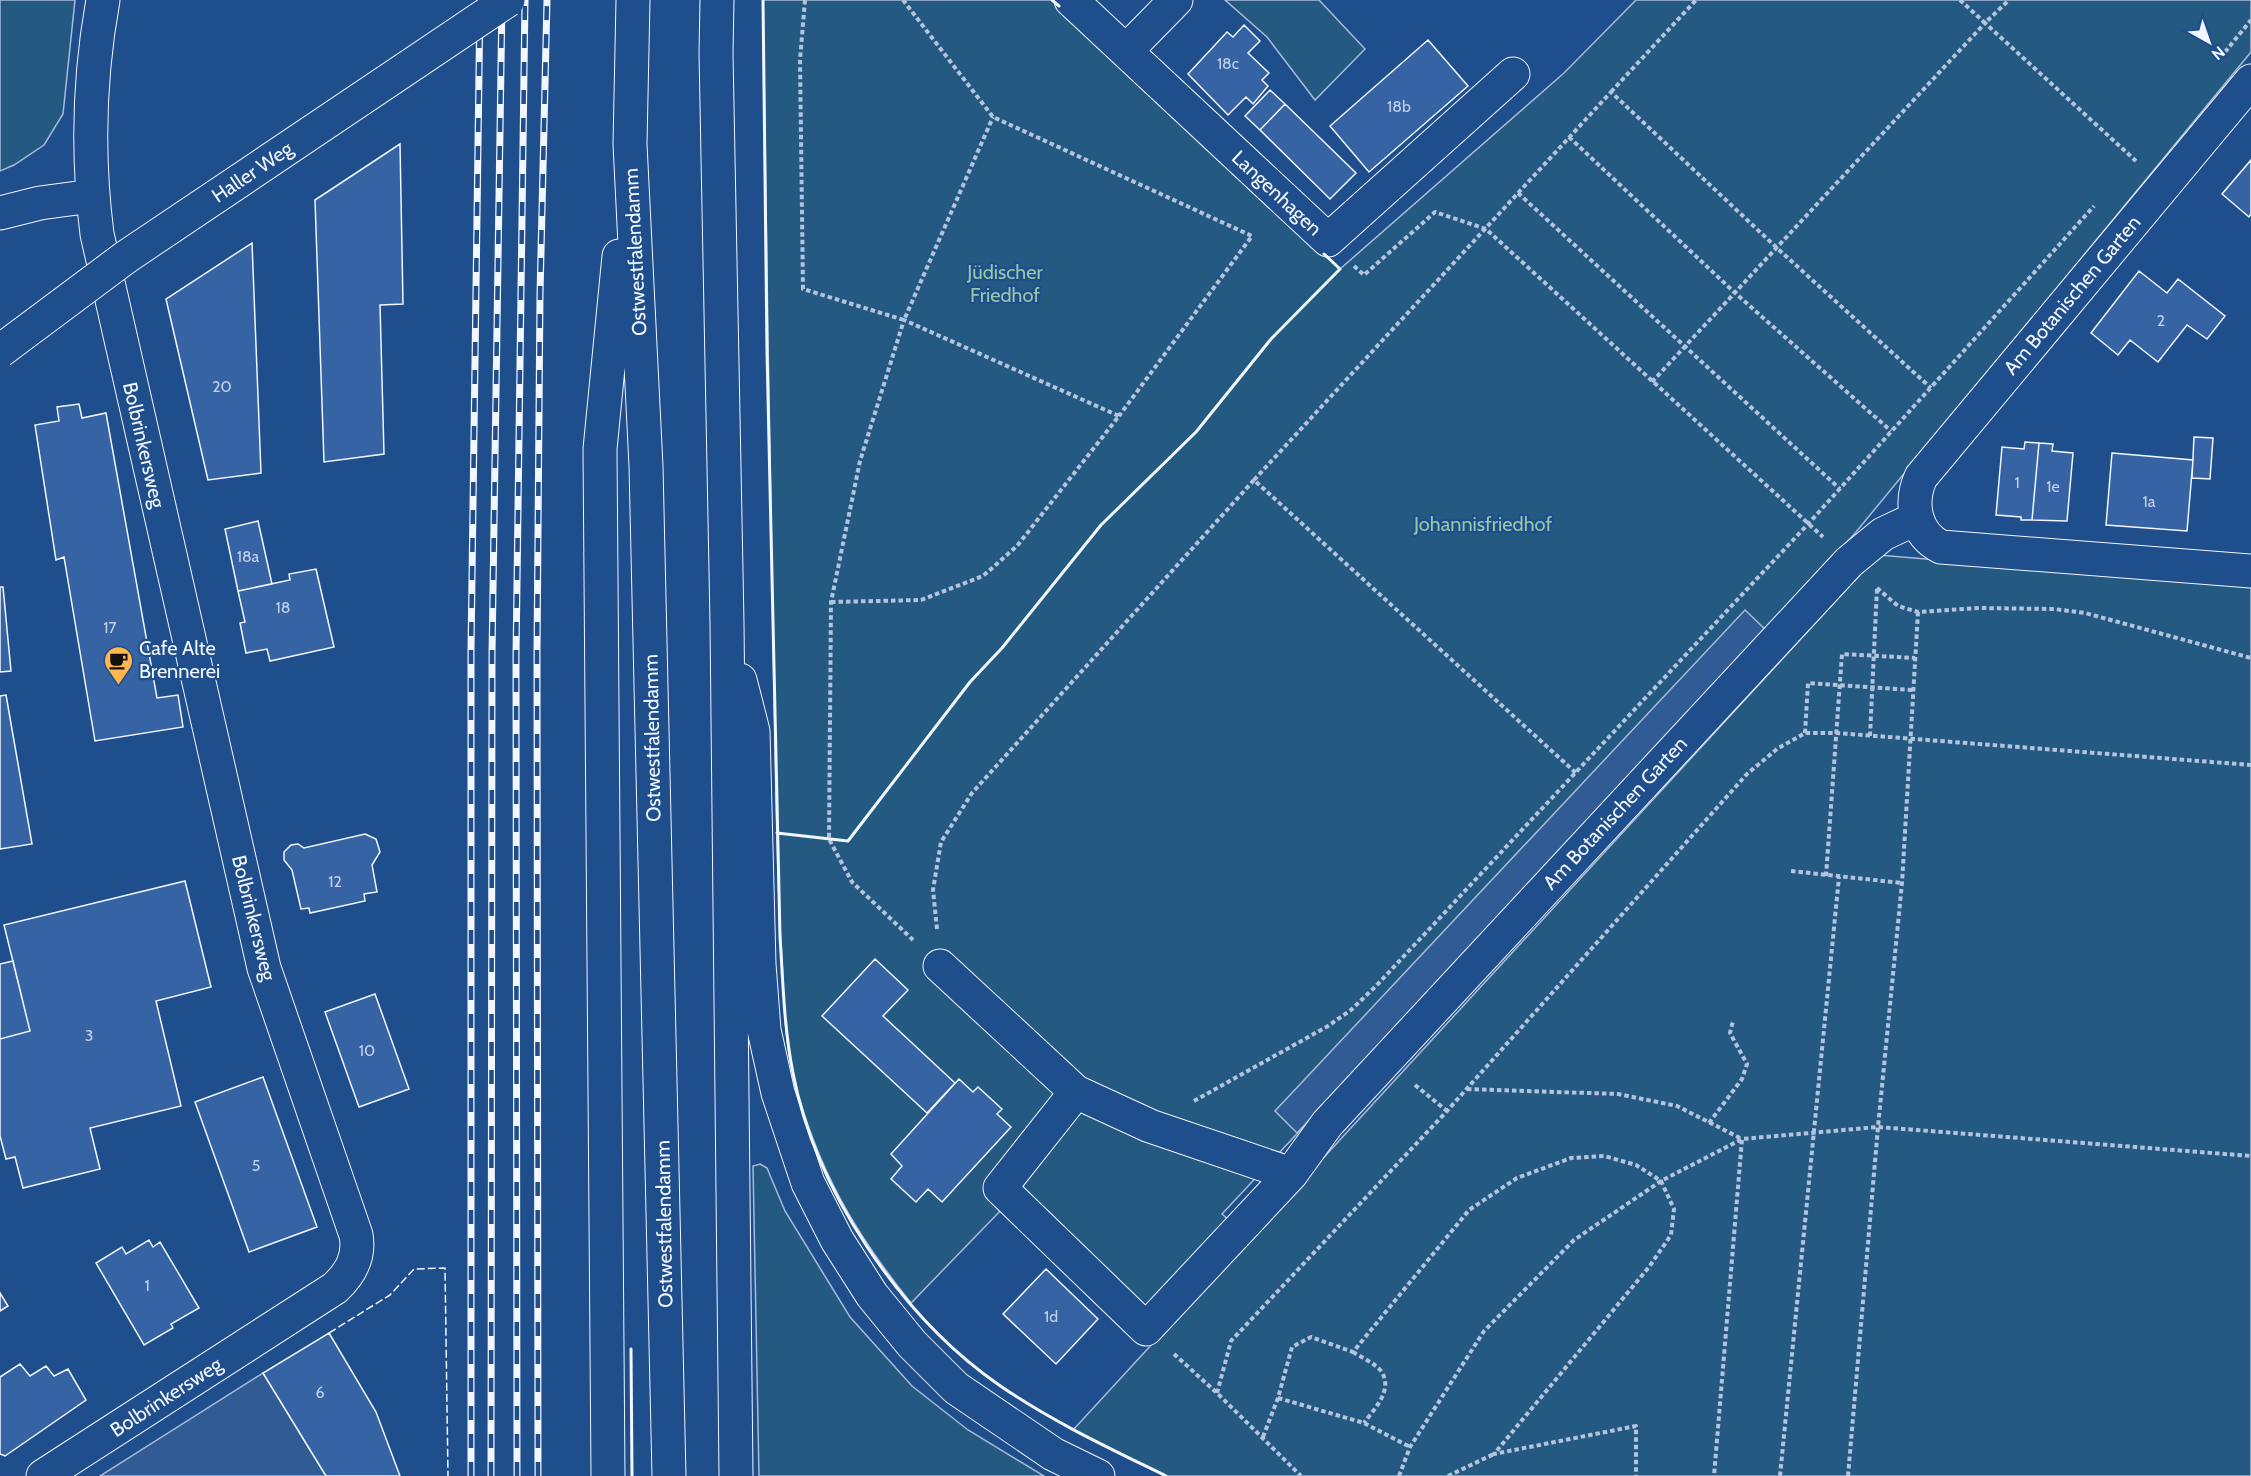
<svg xmlns="http://www.w3.org/2000/svg" width="2251" height="1476" font-family="Cabin,sans-serif">
<rect width="100%" height="100%" fill="#1f4e8c"/>
<!-- green -->
<path fill="#245a82" stroke="#a8bbd7" stroke-width="1.5" d="M0 0H75L63 114 44 145 14 165 0 171Z
M763 0H1052L1340 269 1564 73 1636 0H2251V52L1856 532 1767 631 1222 1214 1231 1222 1146 1311 1006 1205 911 1303C854 1232 817 1168 794 1079 784 1040 784 999 782 959 776 870 776 780 774 691 771 461 765 230 763 0Z
M1225 0H1319L1365 49 1315 100 1267 37Z
M1878 555 2251 586V1476H1166L1073 1430Z
M760 1164 767 1168 785 1211 850 1317 912 1386 968 1430 1044 1476H759L753 1166Z"/>
<!-- parking -->
<path fill="#305b95" stroke="#a8bbd7" stroke-width="1.5" d="M1745 610 1767 631 1297 1133 1275 1111Z
M263 1373 326 1476H100Z"/>
<!-- building -->
<path fill="#3563a3" stroke="#f2f6ff" stroke-width="1.5" d="M1244 25 1260 41 1248 53 1269 73 1262 80 1268 86 1253 104 1246 97 1228 115 1188 74 1227 32 1233 37Z
M1428 40 1468 86 1369 172 1330 126Z
M1270 90 1285 104 1260 130 1245 116Z
M1285 104 1356 173 1330 199 1260 130Z
M400 144 403 304 380 305 384 454 324 462 315 200Z
M2251 160V214L2249 217 2222 194Z
M252 243 261 473 208 480 166 299Z
M2139 271 2167 293 2178 279 2225 316 2207 339 2187 325 2158 362 2130 340 2118 355 2091 333Z
M79 404 82 418 106 413 157 698 178 695 183 727 95 741 64 557 56 560 35 425 59 421 57 407Z
M2194 437 2213 438 2210 479 2192 478Z
M2025 442 2039 443 2032 520H2021V517L1996 515 2002 447 2024 449Z
M2039 443 2053 444 2052 451 2073 453 2067 521 2032 520Z
M2112 453 2193 460 2187 531 2106 525Z
M258 521 272 584 238 591 225 529Z
M316 569 334 647 270 661 267 649 246 653 240 623 245 622 238 591 290 580 289 574Z
M0 587H3L11 671 0 672Z
M6 695 32 844 0 849V696Z
M365 834 376 839 380 852 372 865 377 892 364 894 365 901 310 913 309 908 301 909 292 870 284 860V852L291 845 298 844 304 848Z
M185 881 211 987 156 1001 181 1106 90 1128 100 1169 23 1188 15 1157 6 1159 0 1136V1039L30 1031 4 925Z
M875 959 908 990 883 1016 955 1083 927 1113 822 1016Z
M13 961 30 1031 0 1039V964Z
M375 994 409 1089 359 1107 325 1012Z
M263 1077 317 1227 249 1252 195 1102Z
M959 1079 973 1092 978 1087 1002 1109 997 1114 1011 1127 942 1202 928 1189 916 1202 891 1179 902 1166 891 1154Z
M149 1240 153 1247 160 1242 199 1308 171 1324 173 1328 144 1345 96 1263 122 1247 126 1254Z
M1046 1269 1098 1319 1056 1364 1003 1314Z
M0 1293 8 1306 0 1311Z
M329 1333 376 1412 400 1476H326L263 1373Z
M20 1364 30 1376 46 1366 54 1376 68 1369 86 1400 5 1456 0 1454V1377Z"/>
<g fill="none" stroke-linecap="round" stroke-linejoin="round">
<defs>
<path id="minor" d="M1071 0 1328 240 1513 74
M1126 51 1176 0
M2251 81 1921 477C1909 503 1915 534 1941 547L2251 571
M0 213 40 203 92 196
M940 966 1076 1092 1150 1126 1291 1174
M1076 1092 1000 1188 1146 1329 1291 1174 1327 1124 1849 562 1883 534 1917 518
M43 1476 335 1288C351 1273 360 1257 356 1235L264 968 97 234C87 155 89 77 103 0"/>
<path id="highway" d="M633 0 630 144 646 466 669 1476
M717 0 716 53 727 623 736 1476
M740 680 753 731 759 964 764 1030 778 1093 808 1183 837 1240 872 1295 912 1344 956 1388 1053 1454 1098 1476
M608 1476 600 449 619 256"/>
</defs>
<!-- minor casing -->
<use href="#minor" stroke="#f2f6ff" stroke-width="35"/>
<!-- highway casing -->
<use href="#highway" stroke="#f2f6ff" stroke-width="35"/>
<!-- path -->
<path stroke="#b3c4dc" stroke-width="4" stroke-dasharray="4.5 3" stroke-linecap="butt" d="M805 0 800 60 803 289 904 320 993 117
M903 0 993 117 1252 236 1119 416
M1960 0 1985 23 2009 0
M2225 52 2251 20
M1611 92 1696 0
M1569 137 1734 292 1891 431
M1518 193 1840 489
M1354 266 1364 275 1435 212 1486 229 1823 537
M1652 382 1985 23 2136 161
M1254 480 1611 92 1777 248 1931 388
M1877 588 1898 606 1918 612 1980 608 2054 609 2085 613 2251 658
M831 602 921 600 983 576 1017 546 1119 416 904 320 860 461 831 602 829 839 852 882 913 940
M1805 733 1808 683 1913 690
M1870 736 1877 588
M1791 871 1902 883
M1826 876 1842 654 1915 658
M937 929 933 890 941 842 972 793 1254 480 1576 773
M1415 1085 1447 1111
M1467 1089 1618 1094 1677 1106 1742 1139 1714 1476
M1194 1101 1328 1026 1351 1010 1376 986 1809 523 2094 206
M1709 1123 1742 1079 1747 1064 1730 1033 1733 1021
M1353 1352C1361 1357 1376 1364 1381 1371 1394 1390 1374 1409 1364 1423
M1174 1354 1217 1393 1301 1476
M1217 1393 1231 1341 1447 1111 1747 774 1777 749 1805 733H1837L2251 765
M1278 1398 1364 1423 1410 1447
M1263 1437 1278 1398 1292 1347 1311 1337 1353 1352 1469 1210 1517 1178 1571 1158 1604 1156 1636 1165 1661 1181 1674 1209 1671 1235 1649 1267 1494 1454 1636 1426V1476
M1399 1476 1410 1447 1484 1331 1574 1240 1661 1181 1742 1139 1878 1127 2251 1156
M1448 1476 1494 1454
M1780 1476 1839 877
M1848 1476 1878 1127 1902 883 1918 612"/>
<!-- minor -->
<use href="#minor" stroke="#1f4e8c" stroke-width="33"/>
<!-- highway -->
<use href="#highway" stroke="#1f4e8c" stroke-width="33"/>
<defs>
<path id="rail" d="M471 1476V650L480 0
M491 1476 492 655 502 0
M517 1476 516 656 525 0
M538 1476 537 652 540 294 547 0"/>
</defs>
<!-- rail casing -->
<use href="#rail" stroke="#f2f6ff" stroke-width="7"/>
<!-- rail -->
<use href="#rail" stroke="#1f4e8c" stroke-width="4.5" stroke-dasharray="14" stroke-linecap="butt"/>
<defs>
<path id="minor-bridge" d="M0 351 126 257 508 0"/>
</defs>
<!-- minor-bridge casing -->
<use href="#minor-bridge" stroke="#f2f6ff" stroke-width="35" stroke-linecap="butt"/>
<!-- minor-bridge -->
<use href="#minor-bridge" stroke="#1f4e8c" stroke-width="33"/>
<!-- fence -->
<path stroke="#f2f6ff" stroke-width="1.5" stroke-dasharray="8 3" stroke-linecap="butt" d="M329 1333 390 1295 414 1269 445 1268 448 1476"/>
<!-- wall -->
<path stroke="#f2f6ff" stroke-width="3" d="M763 0 767 352 780 937C783 982 784 1028 793 1073 815 1190 901 1317 999 1385 1051 1421 1109 1448 1166 1476
M1052 0 1059 6
M777 833 848 841 970 682 1002 648 1101 525 1196 432 1271 339 1340 269 1324 254
M631 1349 632 1476"/>
</g>
<!-- icons -->
<defs>
<symbol id="cafe-pin" viewBox="-11 -11 22 30"><path d="M0 17L-7.5 6A9.5 9.5 0 1 1 7.5 6Z" fill="#ffb74d" stroke="#1f4e8c"/><path d="M-5.5-4.5H6V0H3Q3 3.5 0 3.5H-2.5Q-5.5 3.5-5.5 0ZM3-3.2v2h1.7v-2ZM-6 4.5H4V6H-6Z" fill="#111"/></symbol>
</defs>
<g fill-rule="evenodd">
<use href="#cafe-pin" x="102" y="644" width="33" height="45"/>
</g>
<g text-anchor="middle" stroke-width="4.5" stroke-linejoin="round" paint-order="stroke">
<!-- number labels -->
<g font-size="16" fill="#c3d1e8">
<text x="1228" y="69">18c</text>
<text x="1399" y="112">18b</text>
<text x="2161" y="326">2</text>
<text x="222" y="392">20</text>
<text x="2017" y="488">1</text>
<text x="2053" y="492">1e</text>
<text x="2149" y="507">1a</text>
<text x="248" y="562">18a</text>
<text x="283" y="613">18</text>
<text x="110" y="633">17</text>
<text x="335" y="887">12</text>
<text x="89" y="1041">3</text>
<text x="367" y="1056">10</text>
<text x="256" y="1171">5</text>
<text x="147" y="1291">1</text>
<text x="1051" y="1322">1d</text>
<text x="320" y="1398">6</text>
</g>
<!-- street labels -->
<g font-size="20" fill="#f2f6ff" stroke="#1f4e8c">
<text transform="translate(252 172) rotate(-34)" y="7">Haller Weg</text>
<text transform="translate(1277 193) rotate(43)" y="7">Langenhagen</text>
<text transform="translate(635 252) rotate(-93)" y="7">Ostwestfalendamm</text>
<text transform="translate(2072 295) rotate(-50)" y="7">Am Botanischen Garten</text>
<text transform="translate(144 445) rotate(77)" y="7">Bolbrinkersweg</text>
<text transform="translate(652 738) rotate(-91)" y="7">Ostwestfalendamm</text>
<text transform="translate(1615 813) rotate(-47)" y="7">Am Botanischen Garten</text>
<text transform="translate(254 918) rotate(76)" y="7">Bolbrinkersweg</text>
<text transform="translate(664 1224) rotate(-91)" y="7">Ostwestfalendamm</text>
<text transform="translate(166 1397) rotate(-33)" y="7">Bolbrinkersweg</text>
</g>
<!-- park labels -->
<g font-size="20" fill="#97c8a6" stroke="#1f4e8c">
<text x="1005" y="279">Jüdischer<tspan x="1005" dy="23">Friedhof</tspan></text>
<text x="1483" y="531">Johannisfriedhof</text>
</g>
<!-- poi labels -->
<g font-size="20" fill="#f2f6ff" stroke="#1f4e8c" text-anchor="start">
<text x="139" y="655">Cafe Alte<tspan x="139" dy="23">Brennerei</tspan></text>
</g>
</g>
<!-- north arrow -->
<g transform="translate(2209 42) rotate(140)" stroke="#1f4e8c" stroke-width="4.5" paint-order="stroke">
<path d="M0-4.5L10 22L0 15L-10 22Z" fill="#f2f6ff"/>
<text y="-9" font-size="16" font-weight="bold" text-anchor="middle" fill="#f2f6ff">N</text>
</g>
</svg>
